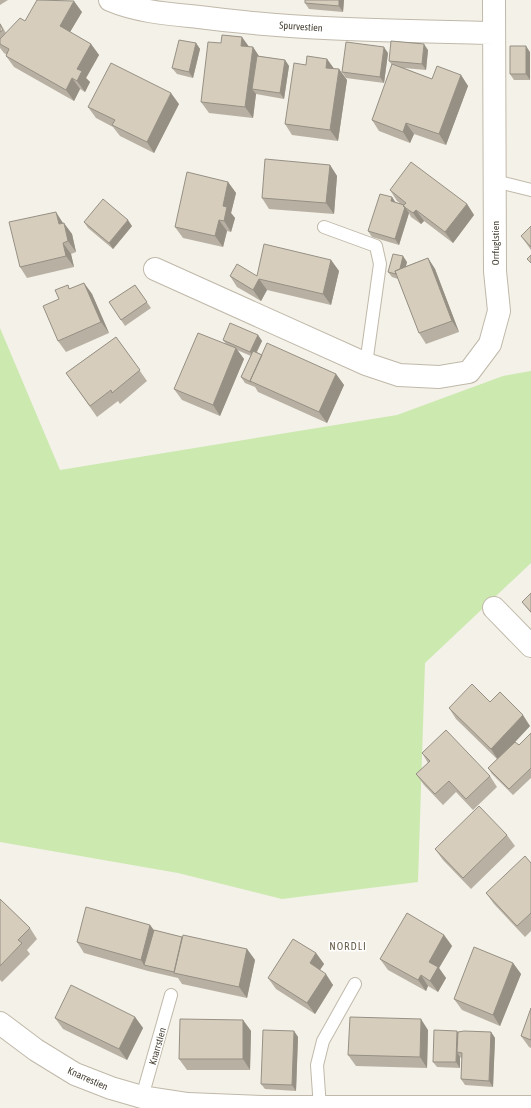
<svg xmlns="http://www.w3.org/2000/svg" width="531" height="1108" font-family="'Asap Condensed',sans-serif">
<rect width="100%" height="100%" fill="#f4f1e8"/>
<!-- green -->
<path fill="#cce9b0" d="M0 328 60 470 397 415 503 376 531 371V563L425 663 418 882 282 899 178 873 0 842Z"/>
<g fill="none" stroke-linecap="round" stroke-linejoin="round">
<defs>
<path id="lane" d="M495 181 531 190
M324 227 376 246 380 264 366 364
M142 1097 171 995
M320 1108 317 1065 323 1041 355 984"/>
<path id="street" d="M110 0C138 12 170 14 199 17 297 30 396 31 494 33
M155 269 366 364 399 375 439 377 469 372 490 344 499 311 495 271 494 0
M494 608 531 646
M0 1023 36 1050 75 1074 111 1088 142 1097 188 1104 263 1107H531"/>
</defs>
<!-- lane casing -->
<use href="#lane" stroke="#c0b9aa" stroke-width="14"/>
<!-- street casing -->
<use href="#street" stroke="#c0b9aa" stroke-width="24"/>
<!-- lane -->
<use href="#lane" stroke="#fff" stroke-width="12"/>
<!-- street -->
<use href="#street" stroke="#fff" stroke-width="22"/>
</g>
<!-- wall -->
<path fill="#b8b0a3" d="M0 0H8L0 5Z
M344 0 343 12 309 9 305 3Z
M82 12 70 32 91 44 99 55 86 78 90 82 85 92 80 89 74 101 14 67 6 56 7 55 4 53 0 48V23L6 33 25 21Z
M196 43 200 49 193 78 177 74 172 68Z
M249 47H253L259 56 285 60 289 66 284 99 256 94 253 118 209 113 201 102Z
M428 50 426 70 404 68 432 79 461 75 468 86 446 145 414 134 410 143 379 131 372 120 392 65 389 61Z
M530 52V80H514L510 74Z
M388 53 384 83 346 78 342 72Z
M327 59 334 69H339L347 80 338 141 292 135 285 124 306 65Z
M179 104 154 153 120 136 113 127 96 118 88 107Z
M330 165 337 176 334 214 269 209 262 198Z
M228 182 236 193 231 213 235 218 231 232 227 231 223 247 183 238 175 227Z
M390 190 467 204 474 215 453 243 424 221 421 224 411 217 409 213 399 245 372 237 368 231 392 197 395 202 401 204 397 201Z
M84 222 132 226 113 249 88 228Z
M63 223 72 234 76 252 71 254 74 267 27 278 20 267Z
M531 226V250L521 236Z
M428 258 435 269 459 332 426 344 419 333 398 279 392 277 388 272 407 262 406 266Z
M331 260 339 271 331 305 267 290 261 301 237 287 230 276H257Z
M84 283 92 294 109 333 66 352 58 341 59 299 70 289Z
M135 285 151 308 125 326 109 302Z
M258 335 262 341 257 352 262 355 336 374 344 385 327 423 258 392 255 387 245 383 241 377 251 356 237 350 244 359 220 416 182 400 174 389 226 344 223 340Z
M116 337 147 381 120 404 118 401 97 417 66 373Z
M531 593V613L522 602Z
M490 702 530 726 515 742 519 745 531 733V778L513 795 492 774 488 768 497 759 456 719 449 708Z
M422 753 490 776 497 787 473 810 456 792 443 805 424 785 416 774 428 763Z
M507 835 515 846 471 889 443 860 435 849Z
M531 863V931L525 937 494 904 486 893Z
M0 899 30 928 37 939 27 950 30 954 2 982 0 980Z
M150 925 154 930 182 937 247 949 255 960 247 998 182 984 178 978 148 971 84 953 77 942Z
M444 935 452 946 439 968 446 978 438 992 428 986 426 991 388 970 380 959Z
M316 953 324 964 320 970 333 985 315 1014 276 989 268 978Z
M513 963 521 974 500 1026 462 1010 454 999Z
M531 1008V1048L529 1047 521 1036Z
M135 1017 143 1028 127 1060 63 1029 55 1018Z
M243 1020 251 1031 250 1070H187L179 1059Z
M428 1030 427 1068 356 1066 348 1055Z
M294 1031 298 1037 296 1091 265 1089 261 1084Z
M491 1032 495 1038 493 1087 465 1085 461 1079 462 1058H461L460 1057V1068L437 1067 433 1062 458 1033Z"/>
<!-- shaded-wall -->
<path fill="#969084" d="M339 0H344L343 12 339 6Z
M74 1 82 12 67 37 60 26Z
M242 37 250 48 241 46Z
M196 43 200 49 193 78 189 72Z
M91 44 99 55 86 78 90 82 85 92 77 81V69Z
M424 44 428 50 426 70 422 64Z
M526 46 530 52V80L526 74Z
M253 47 260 58 252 89 256 94 253 118 245 107Z
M384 47 388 53 384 83 380 77Z
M327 59 335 70 326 68Z
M285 60 289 66 284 99 280 93Z
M339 69 347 80 338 141 330 130Z
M461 75 468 86 446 145 439 134Z
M72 78 80 89 74 101 66 90Z
M171 93 179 104 154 153 147 142Z
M406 123 414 134 410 143 403 132Z
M330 165 337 176 334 214 326 203Z
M228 182 236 193 231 213 235 218 231 232 224 221 223 206Z
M392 197 396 203 391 201Z
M467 204 474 215 453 243 445 232Z
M405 207 409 213 399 245 395 239Z
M416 210 424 221 421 224 413 213Z
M56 212 63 223 59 224Z
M128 220 132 226 113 249 109 243Z
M219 220 227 231 223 247 215 236Z
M64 223 72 234 76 252 68 241Z
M63 243 71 254 74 267 66 256Z
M403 256 407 262 402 280 398 274Z
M428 258 435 269 459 332 452 321Z
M331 260 339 271 331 305 323 294Z
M259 279 267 290 261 301 253 290Z
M84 283 92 294 109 333 101 322Z
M258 335 262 341 254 357 250 352Z
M236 348 244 359 220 416 213 405Z
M336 374 344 385 327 423 319 412Z
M523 715 530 726 498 760 491 749Z
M150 925 158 936 144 965 141 960Z
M444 935 452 946 439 968 446 978 438 992 430 981 429 962Z
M247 949 255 960 247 998 239 987Z
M316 953 324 964 317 974 310 963Z
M513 963 521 974 500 1026 493 1015Z
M326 974 333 985 315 1014 307 1003Z
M421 975 428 986 426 991 418 980Z
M135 1017 143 1028 127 1060 119 1049Z
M421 1019 428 1030 427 1068 420 1057Z
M243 1020 251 1031 250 1070 243 1059Z
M294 1031 298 1037 296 1091 292 1085Z
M457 1031 461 1037 457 1052 460 1057V1068L456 1062Z
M491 1032 495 1038 493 1087 489 1081Z"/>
<!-- building -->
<path fill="#d6cdbd" stroke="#969084" d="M37 0 74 1 60 26 91 44 77 69 82 71 77 81 72 78 66 90 6 56 9 49 0 44V39L20 18 25 21Z
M305 0H339V6L305 3Z
M0 24 3 30 0 32Z
M222 35 242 37 241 46 253 47 245 107 201 102 208 42 221 43Z
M179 40 196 43 189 72 172 68Z
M391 41 424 44 422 64 389 61Z
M346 42 384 47 380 77 342 72Z
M510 46H526V74H510Z
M257 56 285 60 280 93 252 89Z
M307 56 327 59 326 68 339 69 330 130 285 124 294 63 306 65Z
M111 63 171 93 147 142 112 125 115 120 88 107Z
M392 64 432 79 437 66 461 75 439 134 406 123 403 132 372 120Z
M265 159 330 165 326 203 262 198Z
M411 162 467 204 445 232 416 210 413 213 403 206 406 203 390 190Z
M187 172 228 182 223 206 227 207 224 221 219 220 215 236 175 227Z
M380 194 392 197 391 201 404 205 403 206 405 207 395 239 368 231Z
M103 199 128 220 109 243 84 222Z
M56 212 59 224 64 223 68 241 63 243 66 256 20 267 9 222Z
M531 226V247L521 236Z
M264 244 331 260 323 294 259 279 253 290 230 276 237 264 257 276Z
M393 254 403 256 400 269 395 271 396 274 388 272Z
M531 255V263L527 259Z
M428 258 452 321 419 333 395 271Z
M84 283 101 322 58 341 43 306 59 299 55 290 68 285 69 289Z
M135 285 147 302 121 320 109 302Z
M230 323 258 335 250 352 223 340Z
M198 333 236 348 213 405 174 389Z
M116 337 140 370 112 393 111 390 90 406 66 373Z
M267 343 336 374 319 412 250 381Z
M253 351 262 355 250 381 251 382 241 377Z
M531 593V612L522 602Z
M472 684 490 702 500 692 523 715 491 749 449 708Z
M446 730 490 776 466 799 449 781 435 794 416 774 430 761 422 753Z
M531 733V768L509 789 488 768 515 742 519 745Z
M479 806 507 835 463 878 435 849Z
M525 856 531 863V913L517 926 486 893Z
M0 899 30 928 18 940 22 943 0 966Z
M86 907 150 925 141 960 77 942Z
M407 913 444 935 429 962 438 967 430 981 421 975 418 980 380 959Z
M154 930 182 937 174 972 144 965Z
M183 935 247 949 239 987 174 973Z
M293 939 316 953 310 963 326 974 307 1003 268 978Z
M474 947 513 963 493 1015 454 999Z
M71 985 135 1017 119 1049 55 1018Z
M531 1008V1040L521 1036Z
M350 1017 421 1019 420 1057 348 1055Z
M180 1019 243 1020V1059H179Z
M263 1030 294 1031 292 1085 261 1084Z
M434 1030 457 1031 456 1062H433Z
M464 1031 491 1032 489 1081 461 1079 462 1053 457 1052 458 1032Z"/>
<g text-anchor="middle" stroke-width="3" stroke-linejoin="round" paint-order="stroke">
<!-- street labels -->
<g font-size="10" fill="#484236" stroke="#fff">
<text transform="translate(301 26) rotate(4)" y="4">Spurvestien</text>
<text transform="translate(495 243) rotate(-90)" y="4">Orrfuglstien</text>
<text transform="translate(157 1046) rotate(-74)" y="4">Knarrstien</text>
<text transform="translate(88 1078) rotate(24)" y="4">Knarrestien</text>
</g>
<!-- neighbourhood labels -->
<g font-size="11" letter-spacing="1" fill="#6b604d" stroke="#fff">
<text x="348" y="950">NORDLI</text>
</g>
</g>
</svg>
